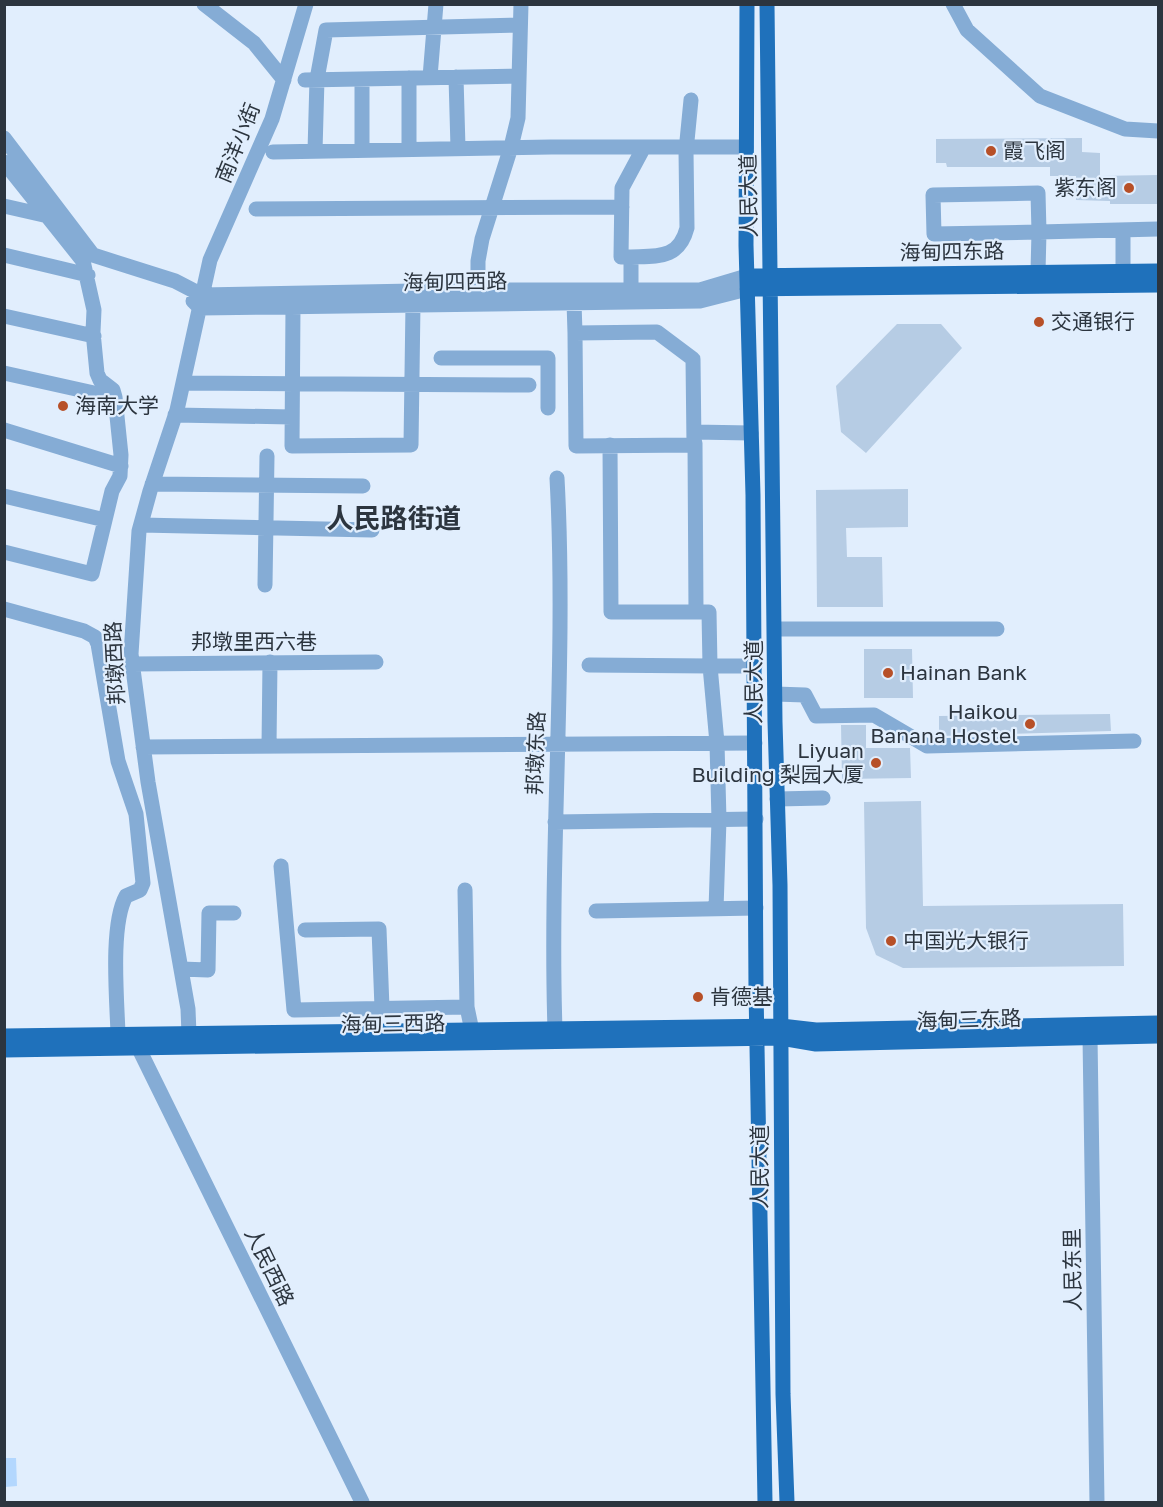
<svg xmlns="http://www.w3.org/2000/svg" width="1163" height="1507" font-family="'Golos Text','Noto Sans SC',sans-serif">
<rect width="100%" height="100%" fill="#e1eefd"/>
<!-- green -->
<path fill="#b3d7fe" d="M5 1458H16L17 1486 5 1487Z"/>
<!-- building -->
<path fill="#b6cce4" d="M1082 138V152L1100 153V176L1158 175V204H1110V201L1076 200V176H1050V167H947L946 163H936V139Z
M897 324H941L962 348 866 453 841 432 836 386Z
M908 489V527L846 528 847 557H882L883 607H817L816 490Z
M864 649H912L913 698H864Z
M1110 714 1111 731 939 736V716Z
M841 725H866V748H910L911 778 842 779Z
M921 801 923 906 1123 904 1124 966 903 968 876 955 866 928 864 802Z"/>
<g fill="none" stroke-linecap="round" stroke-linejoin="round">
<!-- minor -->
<path stroke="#85acd5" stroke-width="15" d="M204 4 254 43 284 80
M953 4 967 30 1040 96 1125 129 1158 131
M430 77 436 4
M456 77 458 148
M362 79V150
M305 80 518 76
M4 138 93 255 175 281 202 295 467 290H700L747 276
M409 149V78
M315 151 317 79 326 30 520 25
M273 152 551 147H746
M4 162 83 261 94 310 93 332 97 373 100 380 113 390 115 397 121 455 120 476 112 491 92 574 4 552
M1038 193 1039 232 934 234 933 195Z
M4 206 48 216
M256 209 622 207
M1123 230V271
M4 255 88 275
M631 257C658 256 679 259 687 228L686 151 691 100
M1038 272 1039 232 1158 229
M478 290V261L482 239 511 147 518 118 521 4
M631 291V257H621L622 188 644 147
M193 301 200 308 700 301 747 289
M574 302 575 333 657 332 693 359 694 445 576 446 575 333
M293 306 292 446 411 445 413 304
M4 316 94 336
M441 358H548V408
M4 373 94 393 112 389
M183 383 529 385
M175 415 292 417
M4 430 121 466
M694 432 751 433
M695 443 696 612
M610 445 611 612H709L710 666H755
M152 484 363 486
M4 496 105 520
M141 525 372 530
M265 585 267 456
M4 609 84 631 95 637 98 644 118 761 136 814 143 883 140 890 126 896C110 925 117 1000 118 1034
M775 629H997
M132 664 376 662
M589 665 710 666 717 743 719 820 716 909
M775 694 805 695 816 716 874 715 927 746 1134 741
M269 746 270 662
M143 747 755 743
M777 799 823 798
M555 822 756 819
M281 866 294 1010 467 1007 472 1031
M465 890 467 1007
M596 911 756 908
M305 930 379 929 382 1008
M181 969 208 970 209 913H234
M555 1030C549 846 567 662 557 478
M189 1034 188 1009 148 782 131 654 139 531 150 491 177 410 210 260 272 119 306 4
M1090 1037 1097 1502
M139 1049 362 1502"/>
<!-- major -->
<path stroke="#1f71bb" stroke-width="15" d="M747 4 746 245 753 495 756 989 765 1502
M767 4 775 722 780 885 783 1394 787 1502
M747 276 1158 271
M747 289 1158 285
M4 1036 781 1026 816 1030 1158 1023
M4 1050 781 1038 816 1044 1158 1036"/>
</g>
<!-- markers -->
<g fill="#b75028" stroke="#e1eefd" stroke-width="2">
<circle cx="991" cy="151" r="6"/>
<circle cx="1129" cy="188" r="6"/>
<circle cx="1039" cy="322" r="6"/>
<circle cx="63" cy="406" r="6"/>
<circle cx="888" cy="673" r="6"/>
<circle cx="1030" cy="724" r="6"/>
<circle cx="876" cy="763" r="6"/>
<circle cx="891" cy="941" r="6"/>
<circle cx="698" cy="997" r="6"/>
</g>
<g text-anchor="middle" stroke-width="4.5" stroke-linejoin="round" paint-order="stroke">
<!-- street labels -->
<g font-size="21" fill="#2c353f" stroke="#e1eefd">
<text transform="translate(238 143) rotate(-68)" y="7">南洋小街</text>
<text transform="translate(749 196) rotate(-91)" y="7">人民大道</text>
<text transform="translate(952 252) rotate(-1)" y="7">海甸四东路</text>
<text transform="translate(455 282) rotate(-1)" y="7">海甸四西路</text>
<text x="254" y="649">邦墩里西六巷</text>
<text transform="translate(115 663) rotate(-93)" y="7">邦墩西路</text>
<text transform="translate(754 682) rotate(-90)" y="7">人民大道</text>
<text transform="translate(536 753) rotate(-88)" y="7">邦墩东路</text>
<text transform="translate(969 1020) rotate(-2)" y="7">海甸三东路</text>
<text transform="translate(393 1024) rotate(-1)" y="7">海甸三西路</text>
<text transform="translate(760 1167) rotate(-90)" y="7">人民大道</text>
<text transform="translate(269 1267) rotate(64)" y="7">人民西路</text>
<text transform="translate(1073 1270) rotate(-91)" y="7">人民东里</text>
</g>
<!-- poi labels -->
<g font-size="21" fill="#2c353f" stroke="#e1eefd" text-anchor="start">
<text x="1003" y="158">霞飞阁</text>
<text x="1117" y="195" text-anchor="end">紫东阁</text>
<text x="1051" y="329">交通银行</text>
<text x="75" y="413">海南大学</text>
<text x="900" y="680">Hainan Bank</text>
<text x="1018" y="719" text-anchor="end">Haikou<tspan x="1018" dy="24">Banana Hostel</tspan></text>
<text x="864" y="758" text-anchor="end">Liyuan<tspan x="864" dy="24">Building 梨园大厦</tspan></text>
<text x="903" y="948">中国光大银行</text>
<text x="710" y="1004">肯德基</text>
</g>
<!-- district labels -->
<g font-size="27" font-weight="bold" fill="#2c353f" stroke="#e1eefd">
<text x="394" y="528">人民路街道</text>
</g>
</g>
<!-- border -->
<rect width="1163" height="1507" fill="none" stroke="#2c353f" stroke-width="12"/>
</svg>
